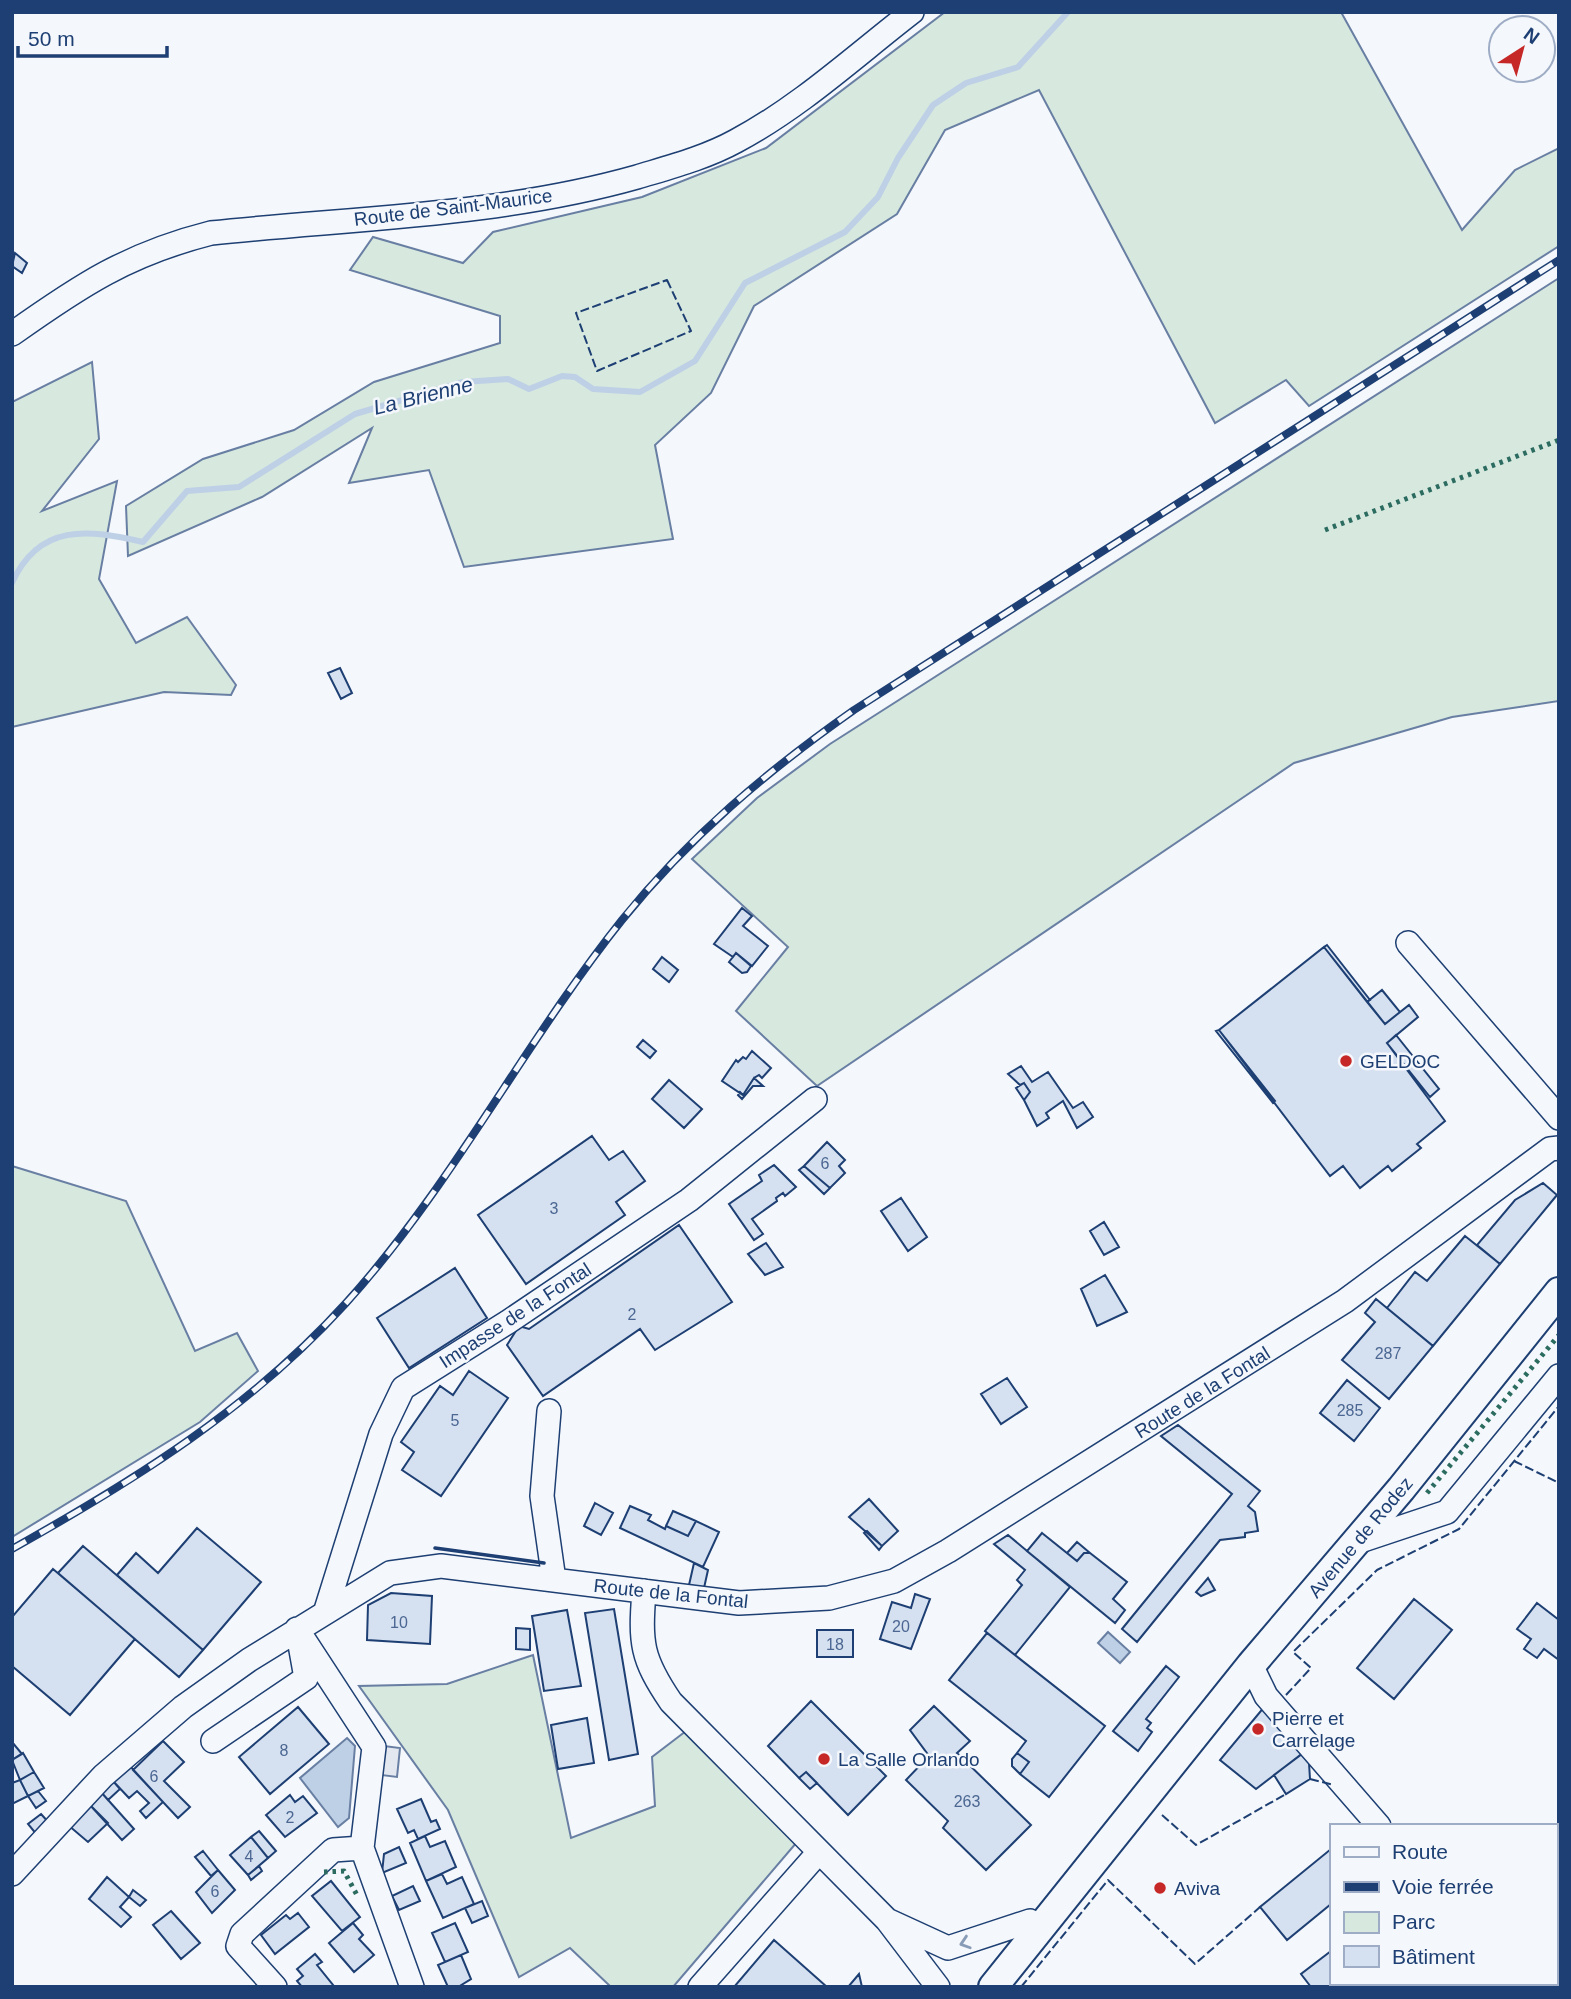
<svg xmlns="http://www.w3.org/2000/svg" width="1571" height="1999" font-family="Arial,sans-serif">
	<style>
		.green { fill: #d7e8df; stroke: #687fa3; stroke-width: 2 }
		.parking { fill: #e3e8f0; stroke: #687fa3; stroke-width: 2 }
		.water { fill: #bed0e5; stroke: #687fa3; stroke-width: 2 }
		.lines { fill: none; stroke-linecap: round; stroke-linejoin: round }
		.stream { stroke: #bed0e5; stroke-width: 6 }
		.building { fill: #d5e0f0; stroke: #1d3f73; stroke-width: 2 }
		.minor-casing { stroke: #1d3f73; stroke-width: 26 }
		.major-casing { stroke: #1d3f73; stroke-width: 32 }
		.minor { stroke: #f4f7fb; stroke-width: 23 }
		.major { stroke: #f4f7fb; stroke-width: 28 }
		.rail-casing { stroke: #1d3f73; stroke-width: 8 }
		.rail { stroke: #f4f7fb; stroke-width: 5; stroke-dasharray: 16; stroke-linecap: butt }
		.hedge { stroke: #2c6c60; stroke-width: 5; stroke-dasharray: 3.5 5; stroke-linecap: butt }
		.fence { stroke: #1d3f73; stroke-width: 2; stroke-dasharray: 9 3.5; stroke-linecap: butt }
		.wall { stroke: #1d3f73; stroke-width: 3.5 }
		.oneway { stroke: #889bb7 }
		.poi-dot { fill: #c62828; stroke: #f4f7fb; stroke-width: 2.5 }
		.labels { text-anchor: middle; stroke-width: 5; stroke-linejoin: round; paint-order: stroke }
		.number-label { font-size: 16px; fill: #4b6792 }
		.street-label { font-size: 19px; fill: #1d3f73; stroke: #f4f7fb }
		.poi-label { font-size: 19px; fill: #1d3f73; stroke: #f4f7fb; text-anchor: start }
		.water-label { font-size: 21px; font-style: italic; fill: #1d3f73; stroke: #f4f7fb }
	</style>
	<rect width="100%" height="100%" fill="#f4f7fb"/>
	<!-- green -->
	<path class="green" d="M945,12H1341L1462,230L1515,170L1559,148V246L1309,406L1286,380L1215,423L1039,90L945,130L897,214L754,306L711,393L655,445L673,539L464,567L429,470L349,483L372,428L262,497L128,556L126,506L203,459L294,430L374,382L500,343V316L350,270L373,237L463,263L493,232L642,197L766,148Z
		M1559,278V701L1452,717L1294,763L817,1086L736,1011L788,947L692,859L757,798L830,744Z
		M92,362L99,439L42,511L117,481L99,579L136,643L187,617L236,685L231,695L164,692L12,727V402Z
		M12,1166L126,1201L195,1351L237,1333L258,1371L200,1422L12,1537Z
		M533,1655L571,1838L655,1806L652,1757L686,1731L797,1842L673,1987H611L570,1948L519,1977L448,1810L359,1686L447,1684Z"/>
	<!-- parking -->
	<path class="parking" d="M384,1746L400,1748L397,1777L381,1775Z"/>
	<!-- water -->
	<path class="water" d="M1108,1632L1130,1652L1120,1663L1098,1643Z
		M347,1738L355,1746L349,1818L338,1827L300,1778Z"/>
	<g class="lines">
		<!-- stream -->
		<path class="stream" d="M12,583C39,523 88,529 143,542L187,491L239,487L355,414L463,382L508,379L529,389L562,376L575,377L593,389L640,392L695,361L745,283L845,232L878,197L898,158L933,105L966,83L1018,67L1068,12"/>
	</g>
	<!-- building -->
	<path class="building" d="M15,253L27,263L22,273L12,266Z
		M340,668L352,693L341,699L328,673Z
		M742,908L752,916L743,926L768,946L752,966L736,953L733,957L714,944Z
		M1327,945L1370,1000L1367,1002L1324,947Z
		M1324,947L1385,1024L1409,1005L1418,1017L1387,1043L1445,1121L1417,1144L1421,1148L1392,1171L1388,1166L1360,1188L1343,1166L1330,1176L1219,1030Z
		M736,953L751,966L747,972L742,973L729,962Z
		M662,957L678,970L669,982L653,969Z
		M1382,990L1400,1012L1385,1024L1367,1002Z
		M1219,1030L1275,1101L1273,1103L1216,1031Z
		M1396,1035L1439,1089L1430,1097L1387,1043Z
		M643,1040L656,1051L650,1058L637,1047Z
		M752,1051L771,1068L762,1078L759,1075L754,1078L743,1095L722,1081L736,1060L738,1062L743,1057L746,1059Z
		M1021,1066L1032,1082L1048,1072L1073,1108L1083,1102L1093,1117L1077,1128L1063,1101L1046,1113L1049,1118L1037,1126L1024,1100L1030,1092L1024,1083L1020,1085L1008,1074Z
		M754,1078L763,1086H753L742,1099L738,1095L740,1092L743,1095Z
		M669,1080L702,1109L684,1128L652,1099Z
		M1024,1083L1030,1092L1024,1100L1016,1088Z
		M592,1136L609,1160L623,1151L645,1181L616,1202L625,1215L526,1284L478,1215Z
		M827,1142L845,1160L839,1166L845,1173L830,1188L804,1166Z
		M774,1165L796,1187L785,1196L783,1193L776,1198L777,1201L752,1219L763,1234L754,1240L729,1204L762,1181L759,1175Z
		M804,1166L830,1188L824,1194L799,1170Z
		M1543,1183L1557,1195L1500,1264L1477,1245L1515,1200Z
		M901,1198L927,1237L908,1251L881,1211Z
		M1104,1222L1119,1247L1104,1255L1090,1231Z
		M679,1225L732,1302L655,1350L640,1329L543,1396L507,1345L519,1326L529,1329Z
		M1465,1236L1500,1264L1433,1346L1387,1308L1415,1272L1427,1281Z
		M766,1243L783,1267L765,1275L748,1254Z
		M455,1268L487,1318L409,1368L377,1318Z
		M1105,1275L1127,1312L1097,1326L1081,1289Z
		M1376,1299L1433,1346L1389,1399L1342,1360L1375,1322L1365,1313Z
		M469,1371L508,1398L441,1496L402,1470L414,1452L401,1442L440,1386L453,1395Z
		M1007,1378L1027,1407L1001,1424L981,1394Z
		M1347,1380L1380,1408L1354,1441L1320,1413Z
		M1178,1425L1260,1491L1248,1506L1255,1512L1258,1531L1245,1533V1537L1220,1540L1137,1642L1122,1629L1232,1494L1161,1436Z
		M869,1499L898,1531L882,1546L849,1517Z
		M595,1503L613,1513L601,1535L584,1526Z
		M630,1506L651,1515L648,1520L665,1529L666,1526L688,1536L696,1521L719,1532L703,1567L620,1528Z
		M673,1511L696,1521L688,1536L666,1526Z
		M197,1528L261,1582L203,1650L117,1575L136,1553L158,1573Z
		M867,1531L882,1546L879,1550L864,1533Z
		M1042,1533L1077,1561L1084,1553H1090L1127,1582L1113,1599L1125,1610L1115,1623L1027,1551Z
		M1008,1535L1070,1587L1015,1655L985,1631L1022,1585L1017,1580L1025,1570L994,1544Z
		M1077,1542L1090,1553H1084L1077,1561L1067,1553Z
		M83,1546L203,1650L179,1677L58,1573Z
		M694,1563L708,1570L704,1588L689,1585Z
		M53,1569L135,1639L70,1715L12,1666V1617Z
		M1208,1578L1215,1590L1201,1596L1196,1592Z
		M391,1593L432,1596L430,1644L367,1640L368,1605Z
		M915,1594L930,1599L911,1649L880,1639L892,1602L911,1608Z
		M1414,1599L1452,1630L1394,1699L1357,1668Z
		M1537,1603L1559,1620V1660L1544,1649L1537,1658L1524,1649L1531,1639L1517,1629Z
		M614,1609L638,1754L609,1760L585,1613Z
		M567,1610L581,1686L544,1691L532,1616Z
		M516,1628L530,1629V1650L516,1649Z
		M817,1630H853V1657H817Z
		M987,1633L1105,1726L1049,1797L1020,1774L1029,1762L1017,1753L1026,1741L949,1680Z
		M1166,1666L1179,1677L1146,1719L1151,1723L1147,1728L1152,1732L1138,1751L1113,1731Z
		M811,1701L886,1776L848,1815L806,1772L799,1778L768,1746Z
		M934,1706L970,1741L957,1753L1031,1825L986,1870L943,1828L948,1821L906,1780L929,1756L910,1730Z
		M1265,1706L1308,1749L1256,1789L1220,1760Z
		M298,1707L329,1744L270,1794L239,1757Z
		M587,1718L594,1763L558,1769L551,1725Z
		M163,1741L184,1762L164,1781L190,1807L178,1818L133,1770Z
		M12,1742L22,1754L12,1760Z
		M23,1753L34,1772L20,1780L12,1760Z
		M1017,1753L1029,1762L1020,1774L1012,1766V1759Z
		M1302,1754L1309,1763L1310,1779L1286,1794L1274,1775Z
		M129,1765L163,1802L146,1818L140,1811L149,1803L137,1791L129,1798L113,1781Z
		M34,1772L44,1788L28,1796L20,1780Z
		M806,1772L817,1783L810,1789L799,1778Z
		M20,1780L28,1796L12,1804V1783Z
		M113,1781L120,1789L108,1800L101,1792Z
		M38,1791L46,1801L36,1808L28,1796Z
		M101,1792L134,1829L122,1840L89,1804Z
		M290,1795L295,1802L303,1796L317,1813L285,1837L266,1815Z
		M421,1799L431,1822L436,1820L440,1829L418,1839L414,1830L408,1833L397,1809Z
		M89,1804L108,1823L88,1842L68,1825Z
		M41,1814L50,1824L37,1835L28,1824Z
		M259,1831L276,1851L268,1858L251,1837Z
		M425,1836L430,1847L445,1841L456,1867L426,1881L410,1843Z
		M251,1837L268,1858L248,1875L230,1855Z
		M399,1847L406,1863L382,1873L384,1854Z
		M1331,1849V1904L1287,1940L1260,1907Z
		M203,1851L218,1870L211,1876L195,1857Z
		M259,1866L262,1871L251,1880L248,1875Z
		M218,1870L235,1890L212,1913L196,1892Z
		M442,1874L447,1884L462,1877L474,1904L443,1918L426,1881Z
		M107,1877L129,1897L120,1907L131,1917L121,1927L89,1899Z
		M331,1881L360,1917L342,1931L312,1896Z
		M413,1886L420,1901L399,1910L392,1896Z
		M133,1890L146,1900L140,1906L129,1897Z
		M482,1901L488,1916L472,1923L465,1908Z
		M171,1911L200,1943L181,1959L153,1925Z
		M298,1913L309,1927L275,1954L261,1935L286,1915L290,1919Z
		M353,1923L363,1935L359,1939L374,1955L354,1972L329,1943Z
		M455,1923L468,1952L445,1962L432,1933Z
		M774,1940L827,1987H734Z
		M1331,1951V1983H1387L1390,1987H1311L1301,1974Z
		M315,1954L322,1962L317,1965L333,1985L331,1987H302L297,1981L303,1976L297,1969Z
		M461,1955L471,1979L458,1987H448L438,1965Z
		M859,1974L862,1987H848Z"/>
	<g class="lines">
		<!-- minor casing -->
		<g class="minor-casing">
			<path id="minor" d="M12,334C81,285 128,254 211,233C353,218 499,216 637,177C670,167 705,158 736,141C800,107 855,56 912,12
				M1408,943L1559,1118
				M549,1411L542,1496L554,1580
				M1357,1542L1447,1512L1559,1376
				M644,1591C640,1643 641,1658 671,1702L887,1920
				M326,1610L381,1434L403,1388L508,1322L689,1200L815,1099
				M297,1629L374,1747L362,1848L412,1987
				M1251,1665L1266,1696L1379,1826
				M213,1741L306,1678L299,1639
				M12,1874L103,1776L183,1707L249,1660L390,1573L441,1566L739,1603L829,1598L894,1581L948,1551L1345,1301L1550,1149L1559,1148
				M275,1987L238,1946L242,1934L333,1850L362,1848
				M700,1987L819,1852
				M938,1987L887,1920L948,1948L1030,1921"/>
		</g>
		<!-- major casing -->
		<g class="major-casing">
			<path id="major" d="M993,1987L1251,1665L1401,1489L1559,1292"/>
		</g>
		<!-- minor -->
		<use href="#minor" class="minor"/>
		<!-- major -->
		<use href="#major" class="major"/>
		<!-- rail casing -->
		<g class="rail-casing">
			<path id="rail" d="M12,1549C135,1480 251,1408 346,1303C452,1186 524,1043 622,920C689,837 767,771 854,710L1559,260"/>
		</g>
		<!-- rail -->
		<use href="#rail" class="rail"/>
		<!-- hedge -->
		<path class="hedge" d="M1325,530L1559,440
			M1427,1493L1559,1335
			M324,1872L344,1871L358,1897"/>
		<!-- fence -->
		<path class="fence" d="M667,280L691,331L597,371L576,313Z
			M1514,1461L1559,1483
			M1286,1695L1311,1668L1293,1652L1377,1570L1459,1529L1559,1406
			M1310,1779L1334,1785
			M1162,1815L1196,1845L1286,1794
			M1021,1987L1108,1880L1195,1964L1260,1907"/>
		<!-- wall -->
		<path class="wall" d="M435,1548L544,1563"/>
	</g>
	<!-- one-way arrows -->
	<defs><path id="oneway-chevron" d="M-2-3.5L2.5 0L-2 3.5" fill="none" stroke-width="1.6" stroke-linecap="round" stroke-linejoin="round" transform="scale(1.75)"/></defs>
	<use class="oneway" href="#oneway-chevron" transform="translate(965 1943) rotate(162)"/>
	<!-- markers -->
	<g class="poi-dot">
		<circle cx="1346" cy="1061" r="7"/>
		<circle cx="1258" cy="1729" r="7"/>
		<circle cx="824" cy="1759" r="7"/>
		<circle cx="1160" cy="1888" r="7"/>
	</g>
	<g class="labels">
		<!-- number labels -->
		<g class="number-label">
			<text x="825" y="1169">6</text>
			<text x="554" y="1214">3</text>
			<text x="632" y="1320">2</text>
			<text x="1388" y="1359">287</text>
			<text x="1350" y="1416">285</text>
			<text x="455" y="1426">5</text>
			<text x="399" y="1628">10</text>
			<text x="901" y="1632">20</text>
			<text x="835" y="1650">18</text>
			<text x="284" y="1756">8</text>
			<text x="154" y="1782">6</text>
			<text x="967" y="1807">263</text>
			<text x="290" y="1823">2</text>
			<text x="249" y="1862">4</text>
			<text x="215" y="1897">6</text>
		</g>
		<!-- street labels -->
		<g class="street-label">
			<text transform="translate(453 207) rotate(-7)" y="7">Route de Saint-Maurice</text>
			<text transform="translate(515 1315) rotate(-33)" y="7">Impasse de la Fontal</text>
			<text transform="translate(1202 1392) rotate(-32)" y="7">Route de la Fontal</text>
			<text transform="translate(1360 1537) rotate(-50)" y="7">Avenue de Rodez</text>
			<text transform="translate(671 1593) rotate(6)" y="7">Route de la Fontal</text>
		</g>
		<!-- poi labels -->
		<g class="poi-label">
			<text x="1360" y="1068">GELDOC</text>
			<text x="1272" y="1725">Pierre et<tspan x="1272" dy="22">Carrelage</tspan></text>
			<text x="838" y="1766">La Salle Orlando</text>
			<text x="1174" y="1895">Aviva</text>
		</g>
		<!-- water labels -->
		<g class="water-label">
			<text transform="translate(423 396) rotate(-14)" y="7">La Brienne</text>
		</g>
	</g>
	<!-- border -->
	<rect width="1571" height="1999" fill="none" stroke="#1d3f73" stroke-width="28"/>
	<!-- legend -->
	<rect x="1330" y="1824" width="228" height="161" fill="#f4f7fb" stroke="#9eadc5" stroke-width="2"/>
	<rect x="1344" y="1847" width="35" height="10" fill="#f4f7fb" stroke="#9eadc5" stroke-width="2"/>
	<text x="1392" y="1859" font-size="21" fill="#1d3f73">Route</text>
	<rect x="1344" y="1882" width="35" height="10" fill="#1d3f73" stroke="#9eadc5" stroke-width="2"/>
	<text x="1392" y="1894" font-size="21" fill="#1d3f73">Voie ferrée</text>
	<rect x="1344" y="1912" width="35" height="21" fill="#d7e8df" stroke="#9eadc5" stroke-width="2"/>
	<text x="1392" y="1929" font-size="21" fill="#1d3f73">Parc</text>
	<rect x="1344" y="1946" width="35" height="21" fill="#d5e0f0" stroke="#9eadc5" stroke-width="2"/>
	<text x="1392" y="1964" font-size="21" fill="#1d3f73">Bâtiment</text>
	<!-- north arrow -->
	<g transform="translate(1522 49) rotate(36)"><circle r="33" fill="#f4f7fb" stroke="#9eadc5" stroke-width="2"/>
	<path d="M0-5L12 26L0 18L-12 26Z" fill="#c62828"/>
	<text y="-10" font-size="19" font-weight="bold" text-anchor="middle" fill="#1d3f73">N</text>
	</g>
	<!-- scale -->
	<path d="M18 46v10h149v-10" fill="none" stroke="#1d3f73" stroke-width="3.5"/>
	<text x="28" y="46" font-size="21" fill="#1d3f73" stroke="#f4f7fb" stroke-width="5" paint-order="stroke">50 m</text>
</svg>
